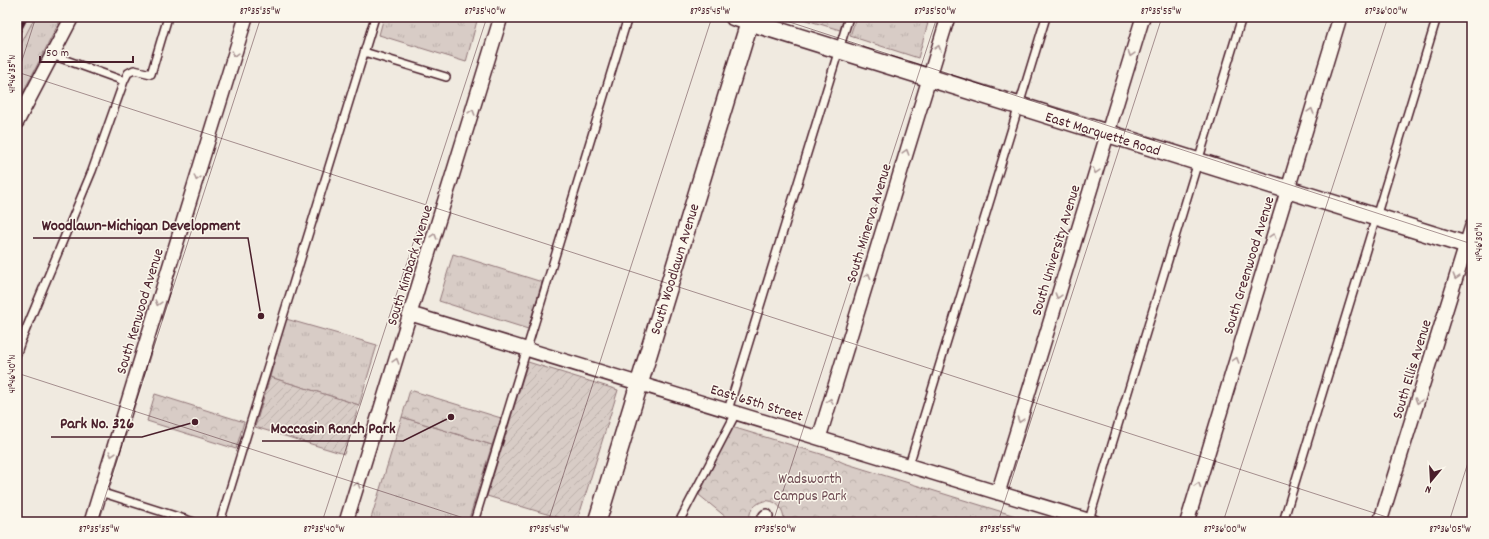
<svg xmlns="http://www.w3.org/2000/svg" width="1489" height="539" font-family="Dekko,sans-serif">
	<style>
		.built { fill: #e4dbd2 }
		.grass { fill: url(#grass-tufts); stroke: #917678 }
		.park { fill: url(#park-crowns); stroke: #917678 }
		.garden { fill: url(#garden-furrows); stroke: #917678 }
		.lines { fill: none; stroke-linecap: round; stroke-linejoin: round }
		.service-casing { stroke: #4a1f2b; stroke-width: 10 }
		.minor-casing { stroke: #4a1f2b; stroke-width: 16 }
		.tertiary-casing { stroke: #4a1f2b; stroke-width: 20 }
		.service { stroke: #fbf7ec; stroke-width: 7 }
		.minor { stroke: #fbf7ec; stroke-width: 13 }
		.tertiary { stroke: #fbf7ec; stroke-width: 17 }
		.rail-casing { stroke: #4a1f2b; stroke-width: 4.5 }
		.rail { stroke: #fbf7ec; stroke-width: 3; stroke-dasharray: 9; stroke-linecap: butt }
		.oneway { stroke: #ab9695 }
		.ticks { fill: none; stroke: #4a1f2b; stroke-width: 1; stroke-opacity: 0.45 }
		.labels { text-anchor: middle; stroke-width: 3; stroke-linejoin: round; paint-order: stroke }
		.street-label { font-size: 15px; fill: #4a1f2b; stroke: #fbf7ec }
		.park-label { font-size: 15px; fill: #6e4a52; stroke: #fbf7ec }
		.leader { fill: none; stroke: #4a1f2b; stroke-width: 1.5 }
		.callout-dot { fill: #4a1f2b; stroke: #fbf7ec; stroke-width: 1.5 }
		.callout-label { font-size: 16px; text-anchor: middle; font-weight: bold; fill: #4a1f2b; stroke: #fbf7ec; stroke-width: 3; stroke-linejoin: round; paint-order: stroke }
		.neatline { fill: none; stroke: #4a1f2b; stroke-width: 1.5 }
		.ticks-label { font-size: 10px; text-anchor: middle; fill: #4a1f2b }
	</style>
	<defs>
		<pattern id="grass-tufts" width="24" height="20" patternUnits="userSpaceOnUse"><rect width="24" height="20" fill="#d8ccc6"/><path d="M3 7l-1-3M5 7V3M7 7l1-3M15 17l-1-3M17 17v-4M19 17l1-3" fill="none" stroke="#bbafaa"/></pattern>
		<pattern id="park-crowns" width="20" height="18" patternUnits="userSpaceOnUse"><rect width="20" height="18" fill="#d8ccc6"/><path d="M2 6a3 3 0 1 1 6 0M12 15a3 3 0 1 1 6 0" fill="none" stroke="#bbafaa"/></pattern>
		<pattern id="garden-furrows" width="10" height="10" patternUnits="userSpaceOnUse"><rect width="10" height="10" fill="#d8ccc6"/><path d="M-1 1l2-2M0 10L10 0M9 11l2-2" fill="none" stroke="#bbafaa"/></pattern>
	</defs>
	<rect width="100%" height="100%" fill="#f0eae0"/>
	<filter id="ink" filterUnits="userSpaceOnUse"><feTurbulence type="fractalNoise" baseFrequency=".025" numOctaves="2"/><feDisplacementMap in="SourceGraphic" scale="8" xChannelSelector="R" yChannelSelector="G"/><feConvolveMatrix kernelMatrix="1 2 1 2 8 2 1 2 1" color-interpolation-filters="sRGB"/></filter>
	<g filter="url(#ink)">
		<!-- built -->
		<path class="built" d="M17,17H48L17,77Z"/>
		<!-- grass -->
		<path class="grass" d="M35,17H62L17,104V52Z
			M384,17H478L466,62L379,35Z
			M856,17H908L928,23L918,58L850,36Z
			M453,254L542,282L528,329L439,301Z
			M286,319L377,345L359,405L270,377Z
			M402,417L492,445L468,522H370Z"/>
		<!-- park -->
		<path class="park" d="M796,17H844L840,30Z
			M410,390L501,418L492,445L402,417Z
			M155,394L244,422L236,449L147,421Z
			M732,427L831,457L844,463L1035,522H784C785,503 766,493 753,508C749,512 750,517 749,522H732L699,495Z"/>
		<!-- garden -->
		<path class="garden" d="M528,362L618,390L577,522H573L487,496Z
			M270,377L359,405L344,454L255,427Z"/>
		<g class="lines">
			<!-- service casing -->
			<g class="service-casing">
				<path id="service" d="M364,52L446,77
					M52,55L124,81
					M17,353L21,341L92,171L124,81L128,73L134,70L151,74L168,17
					M728,410L849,17
					M909,465L1046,17
					M100,492L194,522
					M1089,520L1242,17
					M220,522L375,17
					M474,522L628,17
					M679,522L736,413
					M1283,522L1437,17"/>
			</g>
			<!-- minor casing -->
			<g class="minor-casing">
				<path id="minor" d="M17,122L72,17
					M411,314L1094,522
					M819,438L948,17
					M998,493L1143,17
					M91,522L246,17
					M346,522L501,17
					M762,522L766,516
					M1187,522L1340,17
					M1380,522L1472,226"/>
			</g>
			<!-- tertiary casing -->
			<g class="tertiary-casing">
				<path id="tertiary" d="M734,17L1472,247
					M597,522L751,17"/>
			</g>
			<!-- service -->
			<use href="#service" class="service"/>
			<!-- minor -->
			<use href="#minor" class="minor"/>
			<!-- tertiary -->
			<use href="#tertiary" class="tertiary"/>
			<!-- rail casing -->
			<g class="rail-casing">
				<path id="rail" d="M17,35L26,17"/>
			</g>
			<!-- rail -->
			<use href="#rail" class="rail"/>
		</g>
		<!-- one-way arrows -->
		<defs><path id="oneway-chevron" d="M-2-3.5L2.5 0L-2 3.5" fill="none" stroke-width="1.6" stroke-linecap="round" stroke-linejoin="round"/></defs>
		<g class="oneway">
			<use href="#oneway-chevron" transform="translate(938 48) rotate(-73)"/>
			<use href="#oneway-chevron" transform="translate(235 54) rotate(107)"/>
			<use href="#oneway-chevron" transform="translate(1131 54) rotate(107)"/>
			<use href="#oneway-chevron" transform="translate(1311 111) rotate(-73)"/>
			<use href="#oneway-chevron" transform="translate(472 112) rotate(-73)"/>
			<use href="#oneway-chevron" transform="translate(906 152) rotate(-73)"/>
			<use href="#oneway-chevron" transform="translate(1096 171) rotate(107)"/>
			<use href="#oneway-chevron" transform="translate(197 178) rotate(107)"/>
			<use href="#oneway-chevron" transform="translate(434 236) rotate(-73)"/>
			<use href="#oneway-chevron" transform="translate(1273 236) rotate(-73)"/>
			<use href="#oneway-chevron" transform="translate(868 276) rotate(-73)"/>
			<use href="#oneway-chevron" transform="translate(1456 277) rotate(107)"/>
			<use href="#oneway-chevron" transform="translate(1058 296) rotate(107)"/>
			<use href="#oneway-chevron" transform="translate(158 303) rotate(107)"/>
			<use href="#oneway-chevron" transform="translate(1236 360) rotate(-73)"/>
			<use href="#oneway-chevron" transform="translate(396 361) rotate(-73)"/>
			<use href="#oneway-chevron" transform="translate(830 401) rotate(-73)"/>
			<use href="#oneway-chevron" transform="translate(1418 401) rotate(107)"/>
			<use href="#oneway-chevron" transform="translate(1020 420) rotate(107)"/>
			<use href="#oneway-chevron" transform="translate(112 454) rotate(107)"/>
			<use href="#oneway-chevron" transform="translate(357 485) rotate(-73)"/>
			<use href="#oneway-chevron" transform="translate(1198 485) rotate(-73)"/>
		</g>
	</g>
	<!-- ticks -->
	<path class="ticks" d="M774,17L1472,244M17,72L1402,522M17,76L36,17M17,373L476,522M97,522L261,17M322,522L487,17M548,522L712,17M773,522L937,17M998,522L1162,17M1223,522L1388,17M1449,522L1472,450"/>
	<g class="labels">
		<!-- street labels -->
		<g class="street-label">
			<text transform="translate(1103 133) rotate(17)" y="5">East Marquette Road</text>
			<text transform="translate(868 223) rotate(-73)" y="5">South Minerva Avenue</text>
			<text transform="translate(1055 250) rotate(-73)" y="5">South University Avenue</text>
			<text transform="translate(409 265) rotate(-73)" y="5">South Kimbark Avenue</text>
			<text transform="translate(1248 265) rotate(-73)" y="5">South Greenwood Avenue</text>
			<text transform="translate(674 269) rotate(-73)" y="5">South Woodlawn Avenue</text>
			<text transform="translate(139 311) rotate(-73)" y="5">South Kenwood Avenue</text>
			<text transform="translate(1411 369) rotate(-73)" y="5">South Ellis Avenue</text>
			<text transform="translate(757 402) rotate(17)" y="5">East 65th Street</text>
		</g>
		<!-- park labels -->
		<g class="park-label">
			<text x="810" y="483">Wadsworth<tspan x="810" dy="17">Campus Park</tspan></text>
		</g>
	</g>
	<!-- callouts -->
	<path class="leader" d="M261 316L248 238H33M195 422L142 437H51M451 417L403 441H262"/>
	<g class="callout-dot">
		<circle cx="261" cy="316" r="4"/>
		<circle cx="195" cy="422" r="4"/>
		<circle cx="451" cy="417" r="4"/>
	</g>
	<g class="callout-label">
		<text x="141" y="230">Woodlawn-Michigan Development</text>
		<text x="97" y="428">Park No. 326</text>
		<text x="333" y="433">Moccasin Ranch Park</text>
	</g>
	<!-- margin -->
	<rect width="1489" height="539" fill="none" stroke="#fbf7ec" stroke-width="44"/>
	<!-- north arrow -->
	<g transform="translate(1431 481) rotate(198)" stroke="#fbf7ec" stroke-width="3" paint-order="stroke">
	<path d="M0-3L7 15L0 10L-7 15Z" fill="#4a1f2b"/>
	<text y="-6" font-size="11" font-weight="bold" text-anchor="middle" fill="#4a1f2b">N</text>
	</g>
	<!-- scale -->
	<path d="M40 56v6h93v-6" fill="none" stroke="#4a1f2b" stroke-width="2"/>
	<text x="46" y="56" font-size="12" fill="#4a1f2b" stroke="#fbf7ec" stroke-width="3" paint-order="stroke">50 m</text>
	<rect x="22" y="22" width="1445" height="495" class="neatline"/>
	<g class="ticks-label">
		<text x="260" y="14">87°35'35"W</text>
		<text x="485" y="14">87°35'40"W</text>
		<text x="710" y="14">87°35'45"W</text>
		<text x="935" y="14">87°35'50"W</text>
		<text x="1161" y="14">87°35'55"W</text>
		<text x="1386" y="14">87°36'00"W</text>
		<text transform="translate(11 74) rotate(-90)" y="4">41°46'35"N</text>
		<text transform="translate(1478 242) rotate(-90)" y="4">41°46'30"N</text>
		<text transform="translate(11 374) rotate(-90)" y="4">41°46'40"N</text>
		<text x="99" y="532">87°35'35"W</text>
		<text x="324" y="532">87°35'40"W</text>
		<text x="549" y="532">87°35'45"W</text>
		<text x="775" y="532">87°35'50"W</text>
		<text x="1000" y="532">87°35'55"W</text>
		<text x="1225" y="532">87°36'00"W</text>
		<text x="1450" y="532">87°36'05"W</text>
	</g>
</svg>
